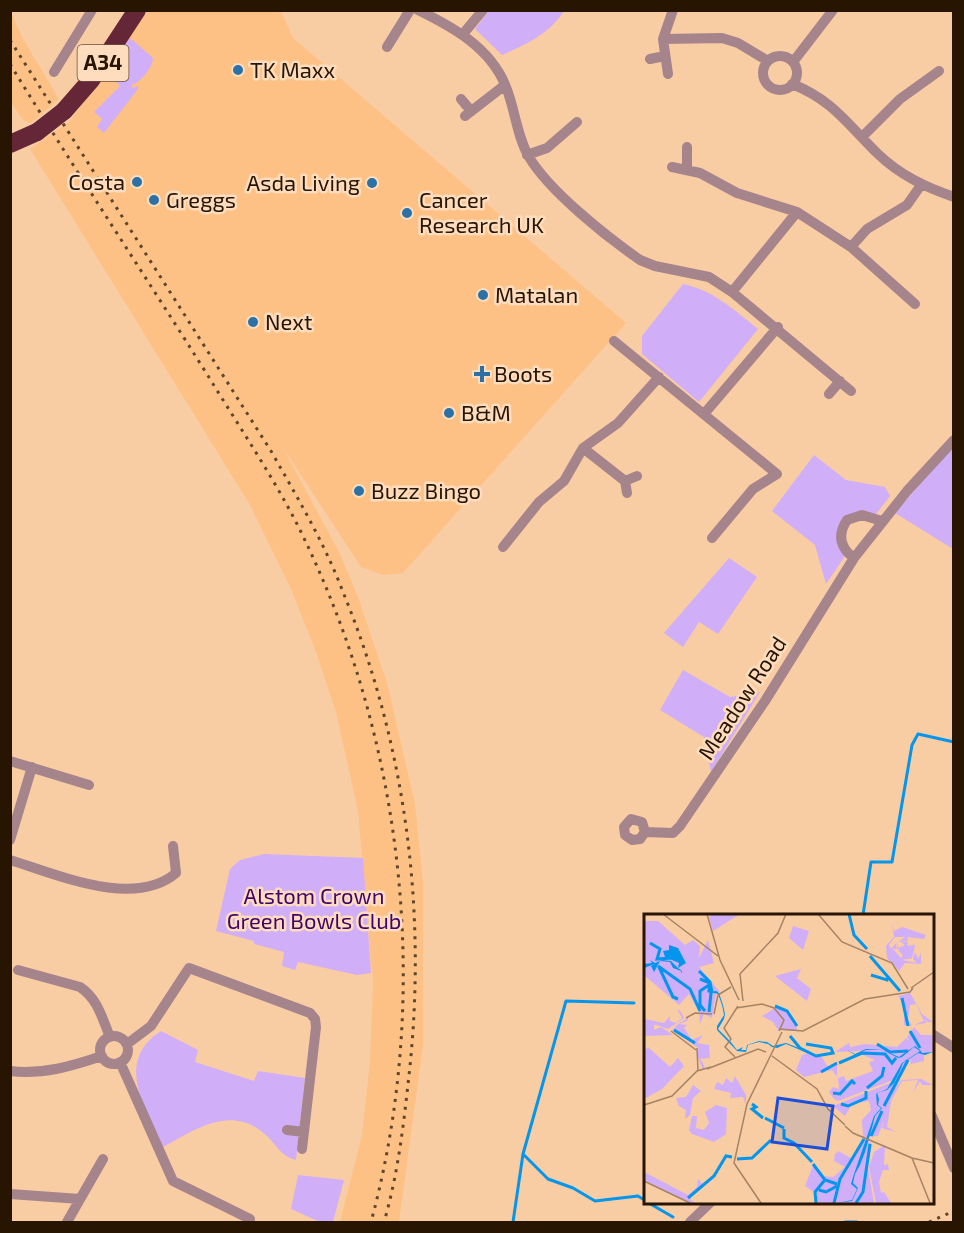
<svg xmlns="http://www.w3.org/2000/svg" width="964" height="1233" font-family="'Exo 2',sans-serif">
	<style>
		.built { fill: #fdc186 }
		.green { fill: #d0aef8 }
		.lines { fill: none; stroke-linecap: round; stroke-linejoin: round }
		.stream { stroke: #0496ec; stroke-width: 3 }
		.street { stroke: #a5848b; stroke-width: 10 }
		.highway { stroke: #652638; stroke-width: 18 }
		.rail { stroke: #5e452c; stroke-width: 3; stroke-dasharray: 3 6; stroke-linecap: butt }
		.highway-bridge { stroke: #652638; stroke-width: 18 }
		.poi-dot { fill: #2c71a6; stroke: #feddbe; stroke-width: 2 }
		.labels { text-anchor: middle; stroke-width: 5; stroke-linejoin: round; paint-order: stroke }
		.shield { fill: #feddbe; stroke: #68503a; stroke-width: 1.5 }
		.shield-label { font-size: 21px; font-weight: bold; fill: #271401 }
		.poi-label { font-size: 22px; fill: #271401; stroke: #feddbe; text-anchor: start }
		.street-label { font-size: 22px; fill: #271401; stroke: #feddbe }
		.park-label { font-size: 22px; fill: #42026b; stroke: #feddbe }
		.inset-river { fill: none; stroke: #0496ec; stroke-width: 3 }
		.inset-road { fill: none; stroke: #a58363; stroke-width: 1.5 }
		.view { fill: #1d4ed8; fill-opacity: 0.15; stroke: #1d4ed8; stroke-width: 3 }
		.inset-edge { fill: none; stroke: #271401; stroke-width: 3 }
	</style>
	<rect width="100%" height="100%" fill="#f9cda4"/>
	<!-- built -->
	<path class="built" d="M147,11H281L293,38L626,323L403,573L383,575L361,567L282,446L340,554L358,597L387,683L415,804L423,882V1045L399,1222H340L362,1135L370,1061L373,983L358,811L336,712L316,652L291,589L250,505L30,149L70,121Z
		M11,12L23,39L59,99L31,123L24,121L11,103Z"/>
	<!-- green -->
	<path class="green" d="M489,11H564C549,34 527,44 502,55L475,29Z
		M130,38L153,58C153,67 141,82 132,85V88L138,86V89L104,133L97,127L102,119L94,112L120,86L106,71Z
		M683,284C713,290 734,310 758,329L699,402L642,354V336Z
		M953,446V549L895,513Z
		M814,455L846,480L885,487L890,496L876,514L844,519L845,556L826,584L815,545L772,511Z
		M729,558L757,577L718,634L699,622L683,647L664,633Z
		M683,670L730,697L760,692L711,772L704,737L660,710Z
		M264,854L363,858L371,973L357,975L298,962L295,970L282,966L284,952L254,944V941L216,931L230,869L240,860Z
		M161,1031L198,1050L195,1062L254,1081L258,1071L305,1078L296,1160C282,1157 278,1147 268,1137C233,1103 198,1128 163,1147C145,1109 114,1061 161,1031Z
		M298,1175L344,1180L333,1222H320L291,1209Z"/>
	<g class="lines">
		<!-- stream -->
		<path class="stream" d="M863,915L871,862H892L912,745L918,734L954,742
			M645,1004H646
			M524,1155L548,1179L573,1188L595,1201L638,1196L646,1201
			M647,1202L673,1217
			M513,1222L523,1154L566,1001L634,1003
			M845,1222H857"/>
		<!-- street -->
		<path class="street" d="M418,10C453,27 491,48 506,87C515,109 517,137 529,157C549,191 607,237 640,260L655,266L709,277L732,292L851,391
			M463,34L483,10
			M663,39L722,38L738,43L768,61
			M387,47L410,10
			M763 73a17 17 0 1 1 34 0a17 17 0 1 1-34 0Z
			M650,59L665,56
			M793,62L833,10
			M54,72L92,10
			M668,74L663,39L673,10
			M792,84C833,100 848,125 878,154C900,175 925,187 954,197
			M461,99L471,111
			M465,116L505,85
			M863,136L900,99L939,71
			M527,155L547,148L577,122
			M672,167L700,173L737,193L797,212L851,247L915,304
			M687,168V147
			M851,247L867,229L907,205L921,185
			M732,292L797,212
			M614,341L777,474L753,489L712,538
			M829,394L840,381
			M704,414L778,327
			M583,448L625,481L627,493
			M625,481L637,476
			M503,547L539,502L564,481L583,448L618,423L659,377
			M854,558C840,548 837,535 847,520L862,515L882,521
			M10,761L89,785
			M645,832L642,822L631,819L624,827L625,835L632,840L640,839L645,832L673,833L680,826L765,701L854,558L907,491L954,440
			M10,840L32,767
			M10,860C56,874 134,909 176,873L173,846
			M18,970L80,987C98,999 102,1018 110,1037
			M932,1034L954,1048
			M100 1050a14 14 0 1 1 28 0a14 14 0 1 1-28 0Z
			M127,1044L151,1026L189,968L310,1013L315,1019L316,1027L302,1149
			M120,1062L173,1181L250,1219
			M10,1071C43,1075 72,1066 102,1056
			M932,1116L954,1168
			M287,1130L304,1132
			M10,1194L80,1199
			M67,1222L103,1159
			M690,1222L711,1202"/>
		<!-- highway -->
		<path class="highway" d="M64,111L91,80L137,10
			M10,144L37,132"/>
		<!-- rail -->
		<path class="rail" d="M10,40L271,451C297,497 324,542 343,592C407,748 428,917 408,1084C403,1130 397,1178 384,1222
			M10,64C75,170 144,274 210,379C240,428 272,475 298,526C404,738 433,993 371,1222
			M929,1222L954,1211"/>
		<!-- highway-bridge -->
		<path class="highway-bridge" d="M37,132L64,111"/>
	</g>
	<!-- markers -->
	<g class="poi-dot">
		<circle cx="238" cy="70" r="6"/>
		<circle cx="137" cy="182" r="6"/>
		<circle cx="372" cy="183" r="6"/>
		<circle cx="154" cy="200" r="6"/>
		<circle cx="407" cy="213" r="6"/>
		<circle cx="483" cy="295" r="6"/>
		<circle cx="253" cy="322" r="6"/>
		<path d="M479 365h6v6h6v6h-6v6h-6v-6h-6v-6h6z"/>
		<circle cx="449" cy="413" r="6"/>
		<circle cx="359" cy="491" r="6"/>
	</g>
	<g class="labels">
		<!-- shield labels -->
		<rect class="shield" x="77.5" y="45" width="51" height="36" rx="4.5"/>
		<g class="shield-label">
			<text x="103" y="70">A34</text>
		</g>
		<!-- poi labels -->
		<g class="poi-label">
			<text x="250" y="78">TK Maxx</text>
			<text x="125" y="190" text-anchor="end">Costa</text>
			<text x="360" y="191" text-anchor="end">Asda Living</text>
			<text x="166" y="208">Greggs</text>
			<text x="419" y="208">Cancer<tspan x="419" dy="25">Research UK</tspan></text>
			<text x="495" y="303">Matalan</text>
			<text x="265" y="330">Next</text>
			<text x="494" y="382">Boots</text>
			<text x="461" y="421">B&amp;M</text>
			<text x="371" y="499">Buzz Bingo</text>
		</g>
		<!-- street labels -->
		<g class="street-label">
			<text transform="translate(742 698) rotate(-57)" y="8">Meadow Road</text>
		</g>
		<!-- park labels -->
		<g class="park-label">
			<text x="314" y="904">Alstom Crown<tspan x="314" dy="25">Green Bowls Club</tspan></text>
		</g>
	</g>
	<!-- overview -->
	<g transform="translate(644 914)">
		<rect width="290" height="290" fill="#f9cda4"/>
		<path d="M70,0H96L69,17L65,3ZM0,7H14L41,31L49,26L56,32L55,44L64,26L70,49L55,53L76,78H68L72,80L68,104L60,100L56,110L55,98L45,80L35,91L0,61ZM248,8L250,17L258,13L282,21L280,25L263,23L264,27L254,28L261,23H251L245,31L247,35L253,28L252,32L253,35H249L257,44L259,42L253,34V31L254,30V34L261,31L257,28H264L263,32L270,31L269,28L271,32L268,44L258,46L272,49L269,44L271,38L274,45L277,39V50L261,49L255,57L243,44L242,32L250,23ZM149,12L165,17L159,36L145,24ZM157,55L153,64L167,75L163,87L131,62ZM266,79L278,100L289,108H283L281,104L282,109L270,111L280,107L272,90L266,91L264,105L268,112L260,111V92L254,82ZM133,93L147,102L154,117L134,116L129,108L118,102ZM33,95L37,98L40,104L24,115L13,111H2H10V116L17,113L29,121L0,122V105L20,109L26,102V107L32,109L38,104ZM45,103L43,107L35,110L43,111L40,114L48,126L59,121L53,129L65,131L66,144L55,145L58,147L61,154L59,156L54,144V134L28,116L34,110ZM270,113L277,121H289V138L280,140V147L267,150L266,145L257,163L194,187L190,185L185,178L189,173L195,175L194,164L200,162L202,167L229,157L225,148L231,146L216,140L219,137L191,138L205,129L206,133L221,130L253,133L262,124L265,127L263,123ZM4,133L26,153L34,144L40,152L18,175L0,185V137ZM164,139L178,143L183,152L193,149V163L188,156L160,163L152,156L158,141ZM91,162L102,181V191L99,183L86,184L87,179L70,175L73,168L79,171L82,164L88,169ZM256,165L234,222L219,223L218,206L227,196L225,187L208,190L201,202L189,192ZM277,165L289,171H278L276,167L269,179L274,166L258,167L247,187L243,213L252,218L238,214L245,189L257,166ZM49,171L57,177L49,184L46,201L41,205L42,196L35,192L32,184L42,183ZM72,191L83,194L82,220L70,228L48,220L45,216L48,202H53L52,214L60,216L65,209L61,198ZM220,224L228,230L224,254L230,289H172L170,278L161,272L170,249L179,262L189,263L201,253L190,247L191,240L194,237L209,245ZM241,231L240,251L244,250L245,256H239L235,268L237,279L240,278L247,289H232L225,253L230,238ZM0,258L44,281L53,273L54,265L59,270L46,285L51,289H47L0,266Z" fill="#d0aef8"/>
		<path d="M25,31L34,34L42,49L34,54L38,57L37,60V57L29,54L26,48L16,47L10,58L7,52L11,50L0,54V50L8,49L6,46L11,49L18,46L27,47L34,54L35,49L21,43L19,37L25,36ZM66,78L72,77L75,79L79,91L81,100L80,105L74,115L86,127L93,136L99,133L97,136H102L103,131L115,127L123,128L129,132L142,129L163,137L173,143L203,136L211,140L222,135L239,136L255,143L271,132L276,136L278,139L289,138L281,141L274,139L259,149L256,157L250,169L243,176L233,179L235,185L234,191L238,194L231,202L228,214L221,238L216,251L211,260L209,269L214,274L210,283L208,287L193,289L208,286L213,275L207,270L210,260L230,202L237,194L233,191L232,180L243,175L258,149L276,137L270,133L258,143L254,144L239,136H222L211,141L203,136L173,143L142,130L133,134L128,133L124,130L115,128L104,131L102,138L93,137L73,116V112L80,101L78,91L74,80Z" fill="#0496ec"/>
		<path class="inset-river" d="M205,0L210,21L223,35M6,29L16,35L13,45L28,44M226,42L256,77M14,52L46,75L56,97M15,53L29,83L34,85M55,57L66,68L68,78M227,61L243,66L244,63M56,65L66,69L65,77L69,78M258,84L264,112M131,92L143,97L153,112M61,97L56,91V77L65,71M65,98L67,79M30,116L51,129M266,117L276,134M146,122L156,134L172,142L189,139L187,134L162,130M233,130L246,138L264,137M195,149L218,139L241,140L248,149L252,144M177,158L193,149M223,174L238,162L240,153M189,179L196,180L208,167L211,170M108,190L112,193L108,195L119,204M197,190L204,192L222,184V177M240,192L264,146M121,204L140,214M140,215V224L150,229L168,248M227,222L238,197M93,245L108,244L127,226M169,250L181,266L193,270M175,276L182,278L193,272M44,284L70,262L82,242L88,243M172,289L171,278L180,267M190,289L196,265L220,225M212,289L219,278L226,230"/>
		<path class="inset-road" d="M19,0L74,42M63,0L76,46L95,86M174,0L198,28L248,49L264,75M267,74L290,58M99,87L96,60L134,19L142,0M92,94L118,90L130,94L140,106L135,117M70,100L74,81L87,73M42,104L51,99L68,100M135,115L159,117L221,85L266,78L269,74M27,117L52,136M53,134L54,157M128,142L173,175L184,195L201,211M91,143L81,133L87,125L80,114L94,92M63,155L114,135L122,138M0,191L28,182L53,157L67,153M201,212L209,219L268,244M268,244L286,289M268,244L290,249M0,267L46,289M117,289L90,249L103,190L138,118"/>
		<path class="view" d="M134,184L189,192L183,235L128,228Z"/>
		<rect width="290" height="290" class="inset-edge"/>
	</g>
	<!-- border -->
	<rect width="964" height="1233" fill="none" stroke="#271401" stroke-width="24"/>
</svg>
